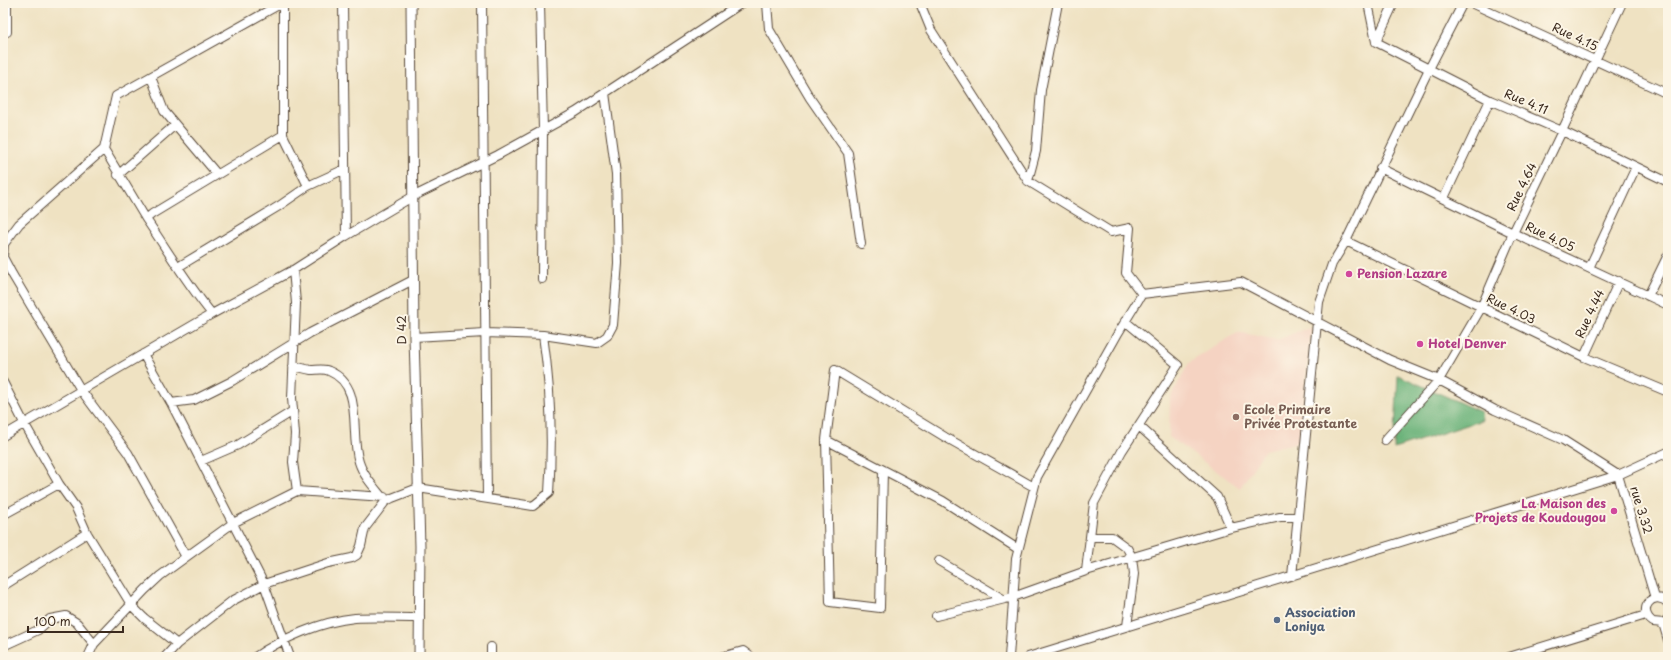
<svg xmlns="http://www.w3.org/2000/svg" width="1671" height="660" font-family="'Playpen Sans',sans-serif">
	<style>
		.built { fill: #f5d3c2 }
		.forest { fill: #6bb279; stroke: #536e4c }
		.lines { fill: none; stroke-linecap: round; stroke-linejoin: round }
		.minor-casing { stroke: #564637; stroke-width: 10 }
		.tertiary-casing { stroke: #564637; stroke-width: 11 }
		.minor { stroke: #fff; stroke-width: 8 }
		.tertiary { stroke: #fff; stroke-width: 9 }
		.hotel-dot { fill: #d1479c; stroke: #fcf5e5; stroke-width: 1.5 }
		.education-dot { fill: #8d6e63; stroke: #fcf5e5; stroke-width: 1.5 }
		.service-dot { fill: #5c6f8a; stroke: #fcf5e5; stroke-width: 1.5 }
		.labels { text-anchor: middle; stroke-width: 4; stroke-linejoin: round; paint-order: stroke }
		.street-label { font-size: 12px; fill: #3b2a1e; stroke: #fcf5e5 }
		.hotel-label { font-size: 12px; font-weight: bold; fill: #b23c85; stroke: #fcf5e5; text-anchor: start }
		.education-label { font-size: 12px; font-weight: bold; fill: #785e54; stroke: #fcf5e5; text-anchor: start }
		.service-label { font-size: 12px; font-weight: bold; fill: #4e5e75; stroke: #fcf5e5; text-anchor: start }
	</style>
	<rect width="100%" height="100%" fill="#fcf5e5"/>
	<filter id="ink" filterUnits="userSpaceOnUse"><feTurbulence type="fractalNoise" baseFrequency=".025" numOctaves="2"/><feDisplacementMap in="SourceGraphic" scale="8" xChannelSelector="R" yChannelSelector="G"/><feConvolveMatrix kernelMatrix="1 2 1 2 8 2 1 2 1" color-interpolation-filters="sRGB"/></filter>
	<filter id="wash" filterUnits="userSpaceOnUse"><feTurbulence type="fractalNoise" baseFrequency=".012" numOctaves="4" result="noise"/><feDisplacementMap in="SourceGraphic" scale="16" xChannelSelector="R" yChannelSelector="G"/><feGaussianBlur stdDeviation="0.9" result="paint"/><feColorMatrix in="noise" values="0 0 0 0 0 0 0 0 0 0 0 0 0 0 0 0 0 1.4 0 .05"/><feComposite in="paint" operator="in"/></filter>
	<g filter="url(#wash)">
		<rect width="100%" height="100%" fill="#efe2c2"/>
		<!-- built -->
		<path class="built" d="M1312,326L1299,442L1265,450L1240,488L1169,437L1170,398L1189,363L1238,332L1277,340Z"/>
		<!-- forest -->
		<path class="forest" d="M1398,375L1481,412L1482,420L1394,449Z"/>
	</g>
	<g filter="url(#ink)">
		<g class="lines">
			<!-- minor casing -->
			<g class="minor-casing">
				<path id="minor" d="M343,3L346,236
					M482,3L487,498
					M540,3L543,130L542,279
					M767,3L769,29L810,98L848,153L861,244
					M920,3L931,30L1028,181L1111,232L1130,228L1126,273L1142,294
					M1368,3L1376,42
					M1471,3L1668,94
					M3,32H7V3
					M1376,42L1490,100L1562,131L1668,182
					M1376,42L1394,3
					M151,77L164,111L217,174
					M104,149L146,219
					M1380,168L1513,233L1668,305
					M118,175L175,125
					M1028,181L1036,151L1041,90L1058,3
					M308,186L345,169
					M1444,198L1490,100
					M1346,241L1584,357L1668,392
					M178,267L279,206L308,186L283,135V3
					M1589,268L1636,167
					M1648,296L1668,255
					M212,314C187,284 168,251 146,219L152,214L283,135
					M414,337L485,333L543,335L597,343L607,336L613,325L618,263L616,174L605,93
					M143,354L171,403L264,584L290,657
					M1584,357L1619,281
					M293,366C299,367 305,369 311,370C317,370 324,368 329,371C365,386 349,432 359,462C363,475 373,486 382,497
					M3,382L24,423L59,484L76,508L87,533L132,606L144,618L177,644
					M171,403L194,400L232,381L310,333L413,280
					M1139,426L1217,497L1231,528
					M3,436L212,314L293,270L346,236L412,197L498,155L576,112L742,3
					M826,440L943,501L1018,549
					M1385,440L1439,380L1481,308L1513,233L1562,131L1622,3
					M201,461L238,445L293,411
					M883,470L880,608L830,602L826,440L835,370L945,437L1034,487
					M1618,475L1655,598
					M297,491L384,497
					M3,515L59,484
					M1090,537H1112L1127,548L1132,557L1134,574L1127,626
					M186,557L128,453L81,390L12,274L3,257L4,244L19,224L104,149L116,96L282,3
					M939,561L1003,599
					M1086,571L1094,503L1122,451L1178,365L1125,321
					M1292,576L1319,302L1332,264L1346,241L1429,69L1463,3
					M3,586L87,533
					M1668,603C1653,589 1636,610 1653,622L1663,623L1668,619
					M936,616L1013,597L1086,571L1231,528L1280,517H1298
					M1663,623L1668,640
					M3,646L38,630L50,619L66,616L77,623L94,644
					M88,657L94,644L145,590L160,576L186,557L233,523L297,491L293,462L295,434L292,398L296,303L293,270
					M165,657L177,644L232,601L264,584L328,563L352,558L357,555L361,546L365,528L385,502L392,498L418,488L533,506L549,493C553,437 551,390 543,335
					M255,657C281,639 322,621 355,618C376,617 398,618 420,618
					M491,657V647
					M721,657L743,651L751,657
					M1009,657L1016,559L1037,477L1117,335L1142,294L1241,282L1390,360L1439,380L1495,410L1563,440L1618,475
					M1028,657L1618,475L1668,452
					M1509,657L1646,615"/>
			</g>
			<!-- tertiary casing -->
			<g class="tertiary-casing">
				<path id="tertiary" d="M411,3L414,337L420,546L419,657"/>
			</g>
			<!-- minor -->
			<use href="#minor" class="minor"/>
			<!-- tertiary -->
			<use href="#tertiary" class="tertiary"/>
		</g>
	</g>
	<!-- markers -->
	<g class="hotel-dot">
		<circle cx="1349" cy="274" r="4"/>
		<circle cx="1420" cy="344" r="4"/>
		<circle cx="1614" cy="511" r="4"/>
	</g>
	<circle class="education-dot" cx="1236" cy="417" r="4"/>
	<circle class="service-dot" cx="1277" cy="620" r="4"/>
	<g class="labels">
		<!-- street labels -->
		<g class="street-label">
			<text transform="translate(1575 37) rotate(25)" y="4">Rue 4.15</text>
			<text transform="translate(1526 102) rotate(23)" y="4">Rue 4.11</text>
			<text transform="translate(1522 187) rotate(-64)" y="4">Rue 4.64</text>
			<text transform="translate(1550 237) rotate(25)" y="4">Rue 4.05</text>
			<text transform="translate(1511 309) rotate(26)" y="4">Rue 4.03</text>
			<text transform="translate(1590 314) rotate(-65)" y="4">Rue 4.44</text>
			<text transform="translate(402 330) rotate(-91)" y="4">D 42</text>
			<text transform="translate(1641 510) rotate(73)" y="4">rue 3.32</text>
		</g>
		<!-- hotel labels -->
		<g class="hotel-label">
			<text x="1357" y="278">Pension Lazare</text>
			<text x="1428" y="348">Hotel Denver</text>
			<text x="1606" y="508" text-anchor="end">La Maison des<tspan x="1606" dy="14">Projets de Koudougou</tspan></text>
		</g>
		<!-- education labels -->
		<g class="education-label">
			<text x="1244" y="414">Ecole Primaire<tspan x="1244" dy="14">Privée Protestante</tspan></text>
		</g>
		<!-- service labels -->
		<g class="service-label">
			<text x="1285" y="617">Association<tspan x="1285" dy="14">Loniya</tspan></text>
		</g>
	</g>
	<!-- margin -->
	<rect width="1671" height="660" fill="none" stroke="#fcf5e5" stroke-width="16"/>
	<!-- scale -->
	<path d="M28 626v6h95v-6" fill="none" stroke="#3b2a1e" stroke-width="2"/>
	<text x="34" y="626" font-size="12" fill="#3b2a1e" stroke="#fcf5e5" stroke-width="3" paint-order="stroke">100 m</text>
</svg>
